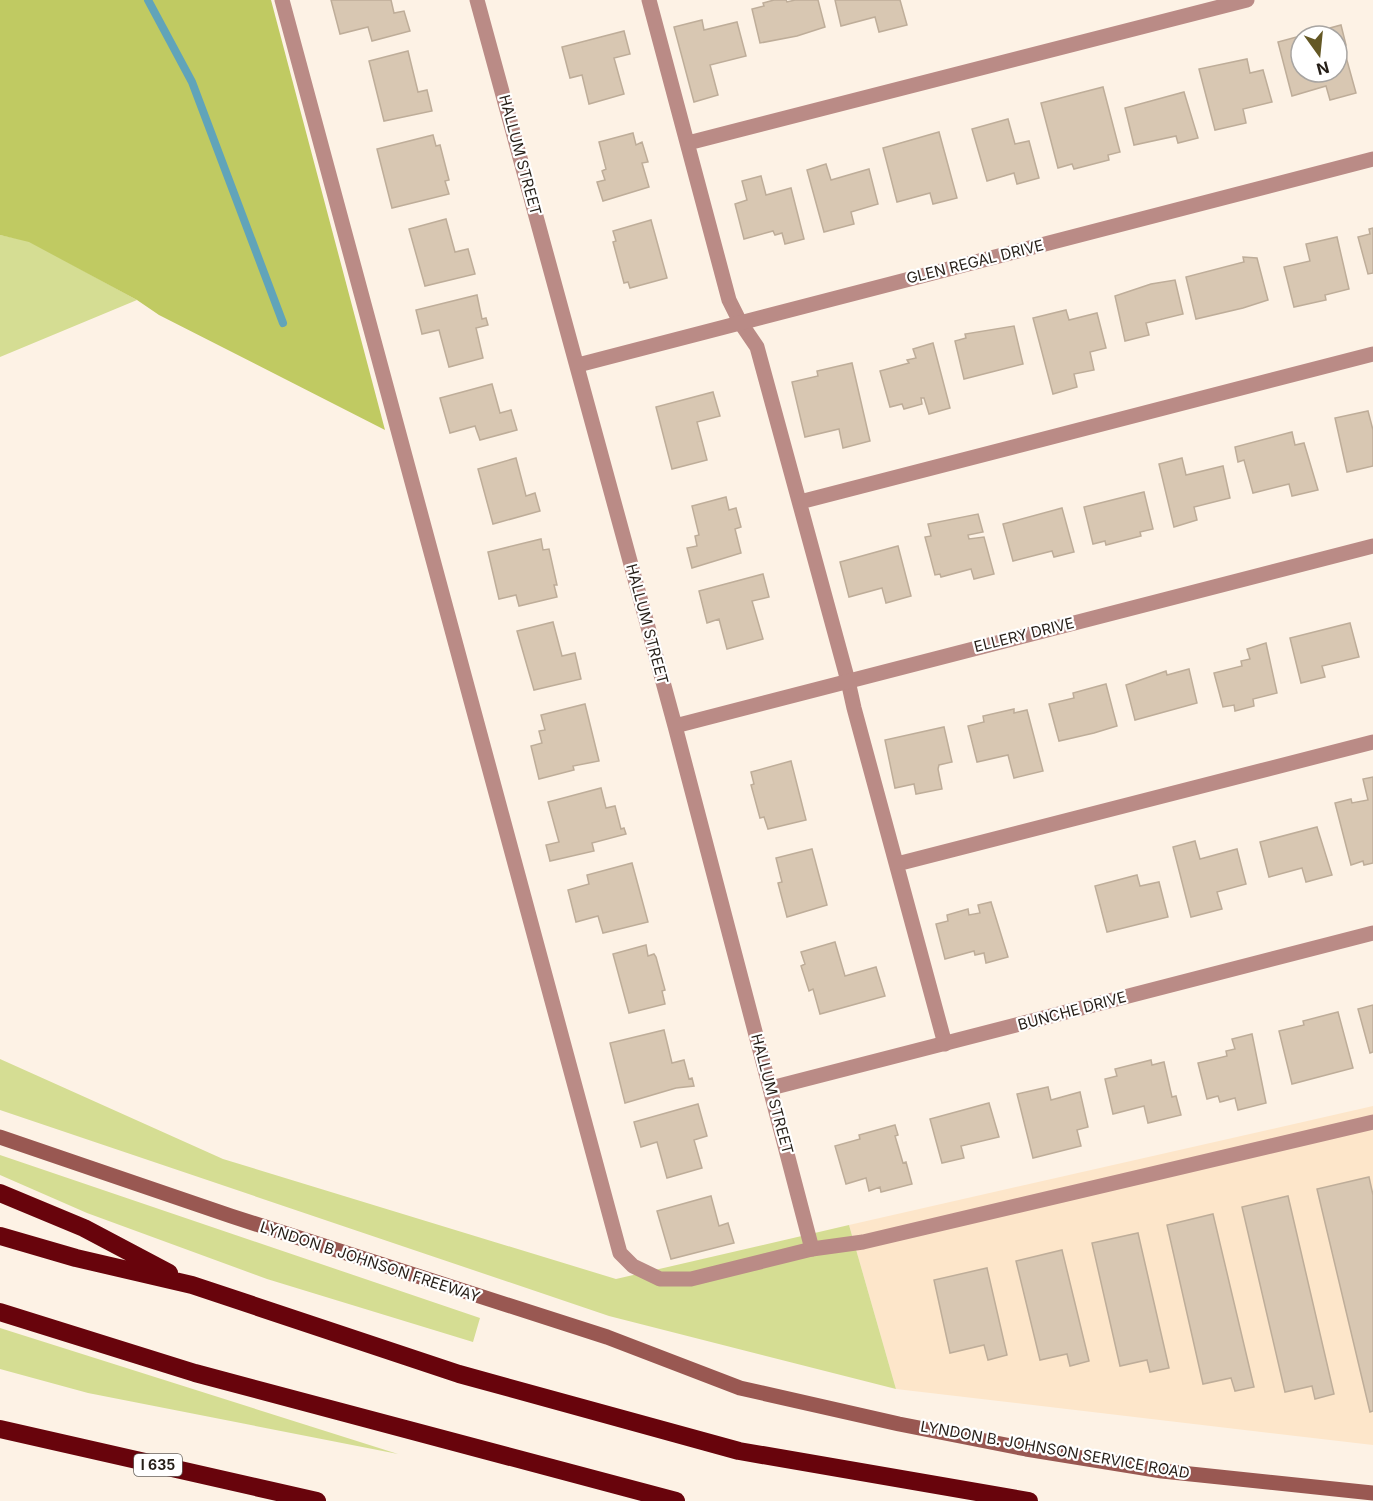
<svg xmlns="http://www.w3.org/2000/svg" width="1373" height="1501" font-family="Inter,sans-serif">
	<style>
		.built { fill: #fde6ca }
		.green { fill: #d5dd93 }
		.forest { fill: #c0ca62 }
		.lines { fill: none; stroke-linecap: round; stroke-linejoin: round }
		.stream { stroke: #61a4b9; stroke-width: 8 }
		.building { fill: #d8c7b2; stroke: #bead99; stroke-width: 1.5; fill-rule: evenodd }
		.service { stroke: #ba8b86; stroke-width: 15 }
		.minor { stroke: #ba8b86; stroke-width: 15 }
		.secondary { stroke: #995852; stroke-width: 15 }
		.motorway { stroke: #68040c; stroke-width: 18 }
		.labels { text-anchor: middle; stroke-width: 4.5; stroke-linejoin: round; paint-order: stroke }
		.shield { fill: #fff; stroke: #66625d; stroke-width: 1.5 }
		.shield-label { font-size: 14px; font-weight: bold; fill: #251e17 }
		.street-label { font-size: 15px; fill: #251e17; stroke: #fff }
	</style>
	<rect width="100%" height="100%" fill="#fdf2e5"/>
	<!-- built -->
	<path class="built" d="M1373,1106V1445L896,1389L849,1225Z"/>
	<!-- green -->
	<path class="green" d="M0,235L29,241L137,300L0,357Z
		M0,1059L223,1159L616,1279L849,1225L896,1389L609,1316L0,1110Z
		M0,1155L480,1318L473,1342L267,1279L87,1213L0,1175Z
		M0,1328L398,1454L88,1393L0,1369Z"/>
	<!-- forest -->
	<path class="forest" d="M0,0H271L385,430L159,315L137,300L29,242L0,235Z"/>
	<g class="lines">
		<!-- stream -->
		<path class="stream" d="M148,0L192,82L283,323"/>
	</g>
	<!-- building -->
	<path class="building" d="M331,0H391L394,13L404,11L410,31L372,41L368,27L340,34Z
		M774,0H786L787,2L795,0H818L825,27L797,36L760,43L752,9L764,6L763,3Z
		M835,0H900L907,25L879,32L875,17L841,26Z
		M702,20L704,30L737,22L746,56L710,65L718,95L694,102L674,27Z
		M1341,25L1346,45L1343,46L1356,93L1330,100L1326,86L1292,96L1278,42ZM1301,36H1337V72H1301Z
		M624,31L630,54L614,58L624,94L589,104L582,75L570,78L562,47Z
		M408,51L418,92L427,90L432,111L384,121L369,61Z
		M1247,59L1250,73L1263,70L1272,102L1243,109L1246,123L1215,130L1199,69Z
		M1103,87L1120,152L1108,155L1109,160L1074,169L1072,164L1058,168L1041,103Z
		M1184,92L1198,138L1178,143L1176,136L1134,145L1125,108Z
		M1008,119L1015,144L1029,141L1039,178L1017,184L1014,173L987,181L972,129Z
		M939,132L957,198L933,204L930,193L897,202L883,148Z
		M633,133L636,145L642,142L648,162L642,163L649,187L603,201L597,182L605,180L602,171L606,169L599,142Z
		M433,135L436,146L440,145L449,180L445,181L449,194L392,208L377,149Z
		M826,164L831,180L869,169L878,204L851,212L854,224L824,232L807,170Z
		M761,176L766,195L791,188L804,239L785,244L782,233L775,235L773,231L744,239L735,204L747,200L742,181Z
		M446,219L455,252L468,249L475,274L425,286L409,229Z
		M651,220L667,278L630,288L628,282L624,283L613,242L616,241L613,231Z
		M1373,228V273L1368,274L1358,237L1370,234L1369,229Z
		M1337,237L1349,289L1325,295L1326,300L1294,307L1284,267L1310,261L1306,244Z
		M1243,257L1257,258L1268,300L1243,308L1196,319L1186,277L1244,262Z
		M1175,280L1183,314L1146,323L1149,335L1125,341L1115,296L1151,284Z
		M477,295L482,319L486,318L488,325L476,328L483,358L449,367L439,330L422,334L416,310Z
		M1066,310L1069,320L1097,313L1106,348L1090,352L1094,370L1074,374L1077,387L1053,394L1033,318Z
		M1014,326L1023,364L964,379L955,341L966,338L965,334Z
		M933,343L950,408L929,414L924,398H921L922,404L904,409L902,404L890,407L880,371L909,363L907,360L916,358L913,349Z
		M852,363L870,441L843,448L839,429L805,437L792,382L818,376L817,371Z
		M492,384L500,413L511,410L517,430L480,440L475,426L450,433L440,398Z
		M713,392L720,416L697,422L707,460L672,469L656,407Z
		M1368,411L1373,430V466L1347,472L1335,418Z
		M1292,432L1295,445L1304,443L1318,490L1292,496L1289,484L1253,493L1244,460L1238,462L1235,447Z
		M516,458L526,496L535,493L540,511L493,524L478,469Z
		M1182,458L1186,475L1223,466L1230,498L1194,507L1197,520L1174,527L1159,464Z
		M1144,492L1153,529L1140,532L1141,536L1106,545L1105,541L1093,544L1084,507Z
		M726,497L729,510L736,508L741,527L735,529L741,553L692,568L687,548L697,546L695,536L699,535L692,506Z
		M1062,508L1074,552L1054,557L1052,551L1013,561L1003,524Z
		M978,514L983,532L968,535L969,539L984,537L994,574L974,579L971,569L941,577L940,574L935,575L925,537L931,536L928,524Z
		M541,539L543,550L549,549L557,585H554L557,597L519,606L516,595L499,599L488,552Z
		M898,546L911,596L886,603L882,588L849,597L840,562Z
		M763,574L769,597L752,601L763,639L727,649L719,619L707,623L699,591Z
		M553,622L562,656L575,653L581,679L534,690L517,631Z
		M1350,623L1359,657L1322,666L1325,677L1301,683L1290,638Z
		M1266,643L1277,693L1253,699L1254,706L1235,711L1234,705L1223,707L1214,673L1242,666L1241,661L1250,659L1247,649Z
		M1189,669L1197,703L1135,720L1126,685L1166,671L1167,675Z
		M1106,684L1117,726L1094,733L1059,741L1049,704L1074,698L1073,693Z
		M585,704L599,761L573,766L574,770L539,779L531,746L542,743L539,731L545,730L541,715Z
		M1014,709V713L1027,710L1043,771L1014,778L1008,755L977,762L968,726L984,722L983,716Z
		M944,727L952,762L939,765L938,769L942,789L916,794L914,784L895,788L885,740Z
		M791,761L806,820L768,829L764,817L760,818L751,785L754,784L751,772Z
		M1373,777V863L1364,865L1363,861L1351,865L1335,803L1351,799L1352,803L1368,800L1363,779Z
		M601,788L606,808L615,806L621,829L624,828L626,834L592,843L594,851L550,861L546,845L559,842L548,802Z
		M1317,827L1332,875L1306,882L1302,868L1269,877L1260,842Z
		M1195,841L1200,859L1237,849L1246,884L1217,892L1222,909L1191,917L1173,847Z
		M812,849L827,905L787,917L778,883L782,882L776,858Z
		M632,863L648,922L603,933L598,916L576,922L568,890L589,884L587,875Z
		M1137,875L1140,886L1159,882L1168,917L1107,932L1095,886Z
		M991,902L1008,957L986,963L984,953L975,955L974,951L945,959L936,924L948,921L947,915L968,909L969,915L980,913L978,905Z
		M835,942L845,976L876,967L885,996L820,1014L813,989L809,991L801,966L805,964L801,952Z
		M646,945L648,956L654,954L656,957L665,990L662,991L665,1004L629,1013L613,954Z
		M1373,1005V1052L1370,1053L1358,1009Z
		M1338,1012L1353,1068L1292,1084L1279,1031L1304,1025L1303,1021Z
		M664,1030L672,1063L684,1060L689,1079L692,1078L694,1086L676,1088L625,1103L610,1043Z
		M1252,1034L1266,1103L1238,1110L1235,1098L1220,1102L1218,1096L1207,1099L1198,1063L1227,1056L1226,1051L1235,1049L1232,1039Z
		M1151,1060L1152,1065L1164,1062L1172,1097L1176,1096L1181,1115L1148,1123L1144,1106L1113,1114L1105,1079L1117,1076L1115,1069Z
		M1048,1087L1051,1100L1080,1092L1088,1127L1077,1130L1081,1146L1033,1158L1017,1094Z
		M989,1103L999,1137L961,1146L964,1158L942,1163L930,1119Z
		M698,1104L707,1136L694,1140L702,1168L667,1178L657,1142L641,1147L634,1122Z
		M895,1125L898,1135L895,1136L903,1163L906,1162L912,1184L881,1192L880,1187L869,1191L866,1178L846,1184L835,1146L860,1139L859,1135Z
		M1369,1177L1373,1195V1411L1370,1412L1317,1189Z
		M711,1196L719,1226L728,1223L734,1243L671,1259L657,1211Z
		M1288,1196L1334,1394L1315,1399L1312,1386L1285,1392L1242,1207Z
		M1213,1214L1254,1387L1235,1391L1231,1378L1203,1384L1167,1225Z
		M1138,1233L1169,1368L1150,1372L1147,1360L1120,1366L1092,1243Z
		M1062,1250L1089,1361L1070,1366L1067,1354L1040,1360L1016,1261Z
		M987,1268L1007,1355L988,1360L984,1345L950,1353L934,1280Z"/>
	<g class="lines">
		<!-- service -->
		<path class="service" d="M282,0L620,1253L633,1266L660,1279H691L812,1249L863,1242L1373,1122
			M649,0L729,300L740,322L757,347L848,681L854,708L945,1044
			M688,143L1247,0
			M800,502L1373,354
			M897,864L1373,742"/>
		<!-- minor -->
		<path class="minor" d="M477,0L675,726L812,1249
			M578,365L1373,159
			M675,726L1373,546
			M771,1088L1373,933"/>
		<!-- secondary -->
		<path class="secondary" d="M0,1137L231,1216L607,1337L740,1388L899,1424L1026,1449L1162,1471L1373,1493"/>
		<!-- motorway -->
		<path class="motorway" d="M0,1193L84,1228L169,1273
			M0,1236L76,1258L192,1285L459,1374L739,1451L1029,1501
			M0,1312L195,1373L676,1501
			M0,1429L317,1501"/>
	</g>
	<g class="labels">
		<!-- shield labels -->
		<rect class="shield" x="134" y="1454" width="48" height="22" rx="4.5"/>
		<g class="shield-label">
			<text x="158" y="1470">I 635</text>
		</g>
		<!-- street labels -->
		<g class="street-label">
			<text transform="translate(520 155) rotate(75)" y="5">HALLUM STREET</text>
			<text transform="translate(975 262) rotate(-14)" y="5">GLEN REGAL DRIVE</text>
			<text transform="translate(647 624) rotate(75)" y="5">HALLUM STREET</text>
			<text transform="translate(1024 635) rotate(-14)" y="5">ELLERY DRIVE</text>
			<text transform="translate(1072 1011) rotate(-15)" y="5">BUNCHE DRIVE</text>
			<text transform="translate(772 1094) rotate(75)" y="5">HALLUM STREET</text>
			<text transform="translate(370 1262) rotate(18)" y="5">LYNDON B JOHNSON FREEWAY</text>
			<text transform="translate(1055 1450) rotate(10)" y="5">LYNDON B. JOHNSON SERVICE ROAD</text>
		</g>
	</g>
	<!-- north arrow -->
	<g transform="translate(1319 54) rotate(165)"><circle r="28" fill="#ffffff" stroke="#a8a5a2" stroke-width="1.5"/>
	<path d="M0-4.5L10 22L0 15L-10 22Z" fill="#645825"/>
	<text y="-9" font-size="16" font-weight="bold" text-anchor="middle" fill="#251e17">N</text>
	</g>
</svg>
